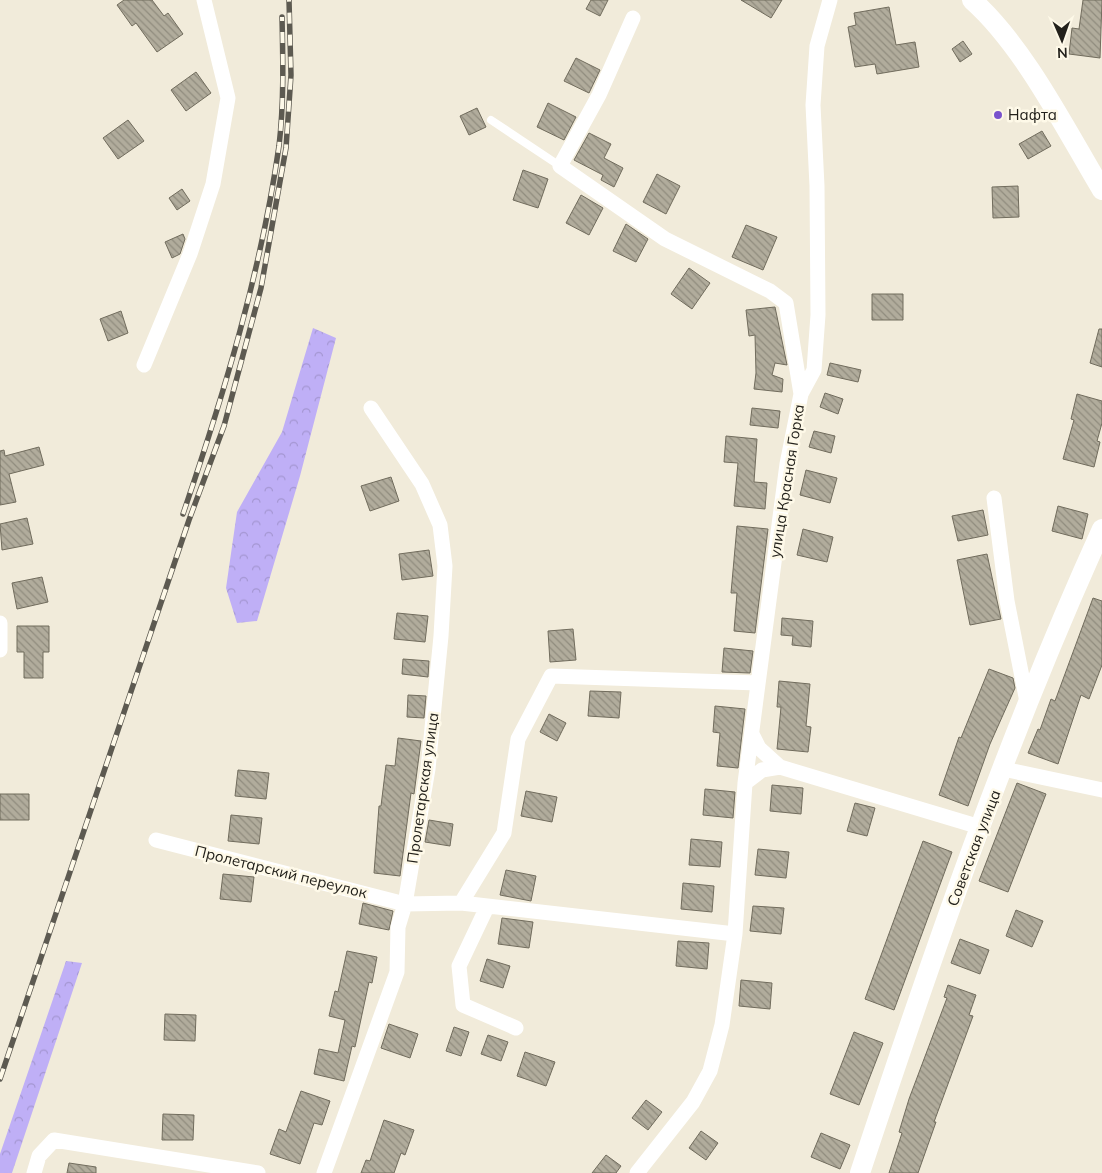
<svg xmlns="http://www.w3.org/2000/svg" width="1102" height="1173" font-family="Mulish,sans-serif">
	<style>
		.forest { fill: url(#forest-crowns) }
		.building { fill: url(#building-back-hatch); stroke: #716c5d }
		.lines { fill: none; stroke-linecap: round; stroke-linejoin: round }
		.lane { stroke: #fff; stroke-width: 8 }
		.street { stroke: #fff; stroke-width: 15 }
		.secondary { stroke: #fff; stroke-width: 20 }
		.rail-casing { stroke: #5d5a51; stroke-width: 5.5 }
		.rail { stroke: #fef9e8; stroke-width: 4; stroke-dasharray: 11; stroke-linecap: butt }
		.poi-dot { fill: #7a53cd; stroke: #fef9e8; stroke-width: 2 }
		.labels { text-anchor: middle; stroke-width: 5; stroke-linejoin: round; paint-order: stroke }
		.poi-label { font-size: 15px; fill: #23211b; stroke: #fef9e8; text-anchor: start }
		.street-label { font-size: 15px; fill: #23211b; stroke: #fef9e8 }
	</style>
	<defs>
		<pattern id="forest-crowns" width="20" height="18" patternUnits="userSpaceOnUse" patternTransform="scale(1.25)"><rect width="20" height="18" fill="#bfaff6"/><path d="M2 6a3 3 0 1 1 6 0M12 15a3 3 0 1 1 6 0" fill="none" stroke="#a496d2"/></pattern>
		<pattern id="building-back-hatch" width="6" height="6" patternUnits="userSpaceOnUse" patternTransform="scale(1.25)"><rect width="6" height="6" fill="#b1ac9c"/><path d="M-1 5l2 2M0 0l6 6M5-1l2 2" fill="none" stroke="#908c7e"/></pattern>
	</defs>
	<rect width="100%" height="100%" fill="#f1ebda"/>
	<!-- forest -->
	<path class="forest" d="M313,328L336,338L300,476L257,621L237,623L226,588L237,512L282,432Z
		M66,961L82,963L12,1173H0V1154Z"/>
	<!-- building -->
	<path class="building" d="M124,0H152L164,16L168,13L183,34L157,52L136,23L132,26L117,5Z
		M591,0H608L600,16L586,9Z
		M741,0H782L771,18Z
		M1083,0H1102L1100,58L1069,54L1072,28L1079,29Z
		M889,7L896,45L915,42L919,67L877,74L875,64L855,67L848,27L856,25L854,13Z
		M963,41L972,54L960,62L952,49Z
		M576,58L600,70L589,93L564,81Z
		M196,72L211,93L186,111L171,90Z
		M548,103L576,117L564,140L537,127Z
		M477,108L486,127L469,135L460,116Z
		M128,120L144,141L118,159L103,138Z
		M1042,131L1051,146L1028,159L1019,144Z
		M589,133L611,144L604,158L623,168L614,187L601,180L603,175L574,160Z
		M523,170L548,179L538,208L513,200Z
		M657,174L680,186L666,214L643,202Z
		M1018,186L1019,217L993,218L992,187Z
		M182,189L190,201L177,210L169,198Z
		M581,195L603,208L589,235L566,223Z
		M626,224L648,239L636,262L613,251Z
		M746,225L777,237L763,270L732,257Z
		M183,234L185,239L180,254L172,258L165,242Z
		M689,268L710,283L692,309L671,294Z
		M872,294H903V320H872Z
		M775,307L787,365L775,363L772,375L783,379L782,392L754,389L756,373L755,335L749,336L746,310Z
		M121,311L128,333L108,341L100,319Z
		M1099,329H1102V367L1090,363Z
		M830,363L861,370L858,382L827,375Z
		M825,393L843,399L838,414L820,407Z
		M1077,394L1102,401V423L1097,441L1100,442L1094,467L1063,459L1074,420L1071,419Z
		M752,408L780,411L778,428L750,425Z
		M814,431L835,436L831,453L809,447Z
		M726,436L757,439L754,482L767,483L765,509L734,506L738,463L724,462Z
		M39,447L44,465L9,474L16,502L0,505V451L4,450L5,456Z
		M806,470L837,478L830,503L800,495Z
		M391,477L399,501L370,511L361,486Z
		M1058,506L1088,514L1082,539L1052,531Z
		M983,510L988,535L958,541L952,516Z
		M27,518L33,544L2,550L0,524Z
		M737,526L768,529L755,633L734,631L737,593H731Z
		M803,529L833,537L827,562L797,555Z
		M429,550L433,576L402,580L399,554Z
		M987,554L1001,619L970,625L957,560Z
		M42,577L48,602L17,609L12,583Z
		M1093,598L1102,601V665L1089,699L1081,695L1058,764L1028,753L1038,729L1040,730L1051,699L1055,701Z
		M397,613L428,616L425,642L394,639Z
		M782,618L813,621L811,647L792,645L793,636L781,635Z
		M17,626H49V652H43V678H24V652H17Z
		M573,629L576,660L550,662L548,631Z
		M724,648L753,651L750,673L722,672Z
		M403,659L429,661L428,677L402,674Z
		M989,669L1013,678L1015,688L990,744L968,806L939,795L959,737L961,738Z
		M779,681L810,684L806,726L811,727L808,752L777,749L781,707H777Z
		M590,691L621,692L619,718L588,716Z
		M408,695L426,696L424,718L407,717Z
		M715,706L745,709L738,768L717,766L720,733L713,732Z
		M549,714L566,723L557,741L540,732Z
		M398,738L421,741L414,794L411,793L400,876L374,873L379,806H381L386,765L395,766Z
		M238,770L269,773L266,799L235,796Z
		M1017,783L1046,794L1008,892L979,881Z
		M772,785L803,788L801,814L770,811Z
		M705,789L735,792L733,818L703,815Z
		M526,791L557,797L552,822L521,816Z
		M0,794H29V820H0Z
		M855,803L875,808L867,836L847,831Z
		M231,815L262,818L259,844L228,841Z
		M429,820L453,824L450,846L425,842Z
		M691,839L722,842L720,867L689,865Z
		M923,841L952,852L894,1010L865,999Z
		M758,849L789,852L786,878L755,875Z
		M506,870L536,876L531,901L500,895Z
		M223,874L254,877L251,902L220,899Z
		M683,883L714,886L712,912L681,909Z
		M363,903L393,911L389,930L359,924Z
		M753,906L784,908L781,934L750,931Z
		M1016,910L1043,921L1032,947L1006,936Z
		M502,918L533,922L529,948L498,944Z
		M960,939L989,950L980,974L951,963Z
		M678,941L709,943L707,969L676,966Z
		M347,951L377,957L372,983L369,982L355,1047L352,1046L344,1081L314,1074L319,1049L338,1053L345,1020L329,1016L335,991L338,992Z
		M487,959L510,966L503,988L480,981Z
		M741,980L772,983L770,1009L739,1006Z
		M948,985L976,995L969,1015L973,1016L934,1122H936L918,1173H889L902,1133L899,1132L909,1099L947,998L944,997Z
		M165,1014L196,1015L195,1041L164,1040Z
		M389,1024L418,1034L410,1058L381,1048Z
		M454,1027L469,1032L461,1056L446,1051Z
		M854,1032L883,1043L859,1105L830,1094Z
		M488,1035L508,1042L501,1061L481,1054Z
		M525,1052L555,1062L546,1086L517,1076Z
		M301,1091L330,1101L322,1125L314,1123L300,1164L270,1154L279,1129L286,1132Z
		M646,1100L662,1112L648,1130L632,1118Z
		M163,1114L194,1115L193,1140H162Z
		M384,1120L414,1130L405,1155L401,1153L394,1173H361L366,1160L370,1161Z
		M701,1131L718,1143L706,1160L689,1148Z
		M821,1133L850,1145L840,1169L811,1157Z
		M606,1155L621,1166L616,1173H592Z
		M69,1163L96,1167V1173H67Z"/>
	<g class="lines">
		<!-- lane -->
		<path class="lane" d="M491,120L560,166"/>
		<!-- street -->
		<path class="street" d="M633,18L599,95L560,166L665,239L770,291L786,303L801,394
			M144,365L190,254L213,184L228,98L204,0
			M994,498L1007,601L1027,702
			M0,623V650
			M752,734L759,748L780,767
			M1003,769L1102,790
			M745,783L762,770L780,767L980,827
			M156,840L405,904L461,903L735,934
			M461,903L504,833L518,739L551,676L758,683
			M487,907L459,966L463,1005L516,1028
			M34,1173L39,1156L54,1140L258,1173
			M324,1173L397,972L398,927L405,904L428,769L441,636L445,566L440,525L422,484L371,408
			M637,1173L693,1102L710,1071L722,1025L735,934L745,783L787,464L801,394L814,370L818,315L817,186L813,105L817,46L830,0"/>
		<!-- secondary -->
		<path class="secondary" d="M972,0C1024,46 1066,130 1102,190
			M860,1173C932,955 1007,738 1102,529"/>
		<!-- rail casing -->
		<g class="rail-casing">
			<path id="rail" d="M183,514C224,394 261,272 279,146C284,103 283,60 282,17
				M0,1079L189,520L224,426L261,288L286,148L291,75L289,0"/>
		</g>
		<!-- rail -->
		<use href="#rail" class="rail"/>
	</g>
	<!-- markers -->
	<circle class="poi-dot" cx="998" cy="115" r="5"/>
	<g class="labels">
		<!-- poi labels -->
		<g class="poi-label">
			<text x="1008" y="120">Нафта</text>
		</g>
		<!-- street labels -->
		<g class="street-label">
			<text transform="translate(787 481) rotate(-81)" y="5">улица Красная Горка</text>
			<text transform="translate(423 788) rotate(-82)" y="5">Пролетарская улица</text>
			<text transform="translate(974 848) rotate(-69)" y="5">Советская улица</text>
			<text transform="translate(281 872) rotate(14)" y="5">Пролетарский переулок</text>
		</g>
	</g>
	<!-- north arrow -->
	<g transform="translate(1062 40) rotate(178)" stroke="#fef9e8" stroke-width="4" paint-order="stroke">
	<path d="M0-4L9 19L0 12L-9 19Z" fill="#23211b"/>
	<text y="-8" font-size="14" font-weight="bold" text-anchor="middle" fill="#23211b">N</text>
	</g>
</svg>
